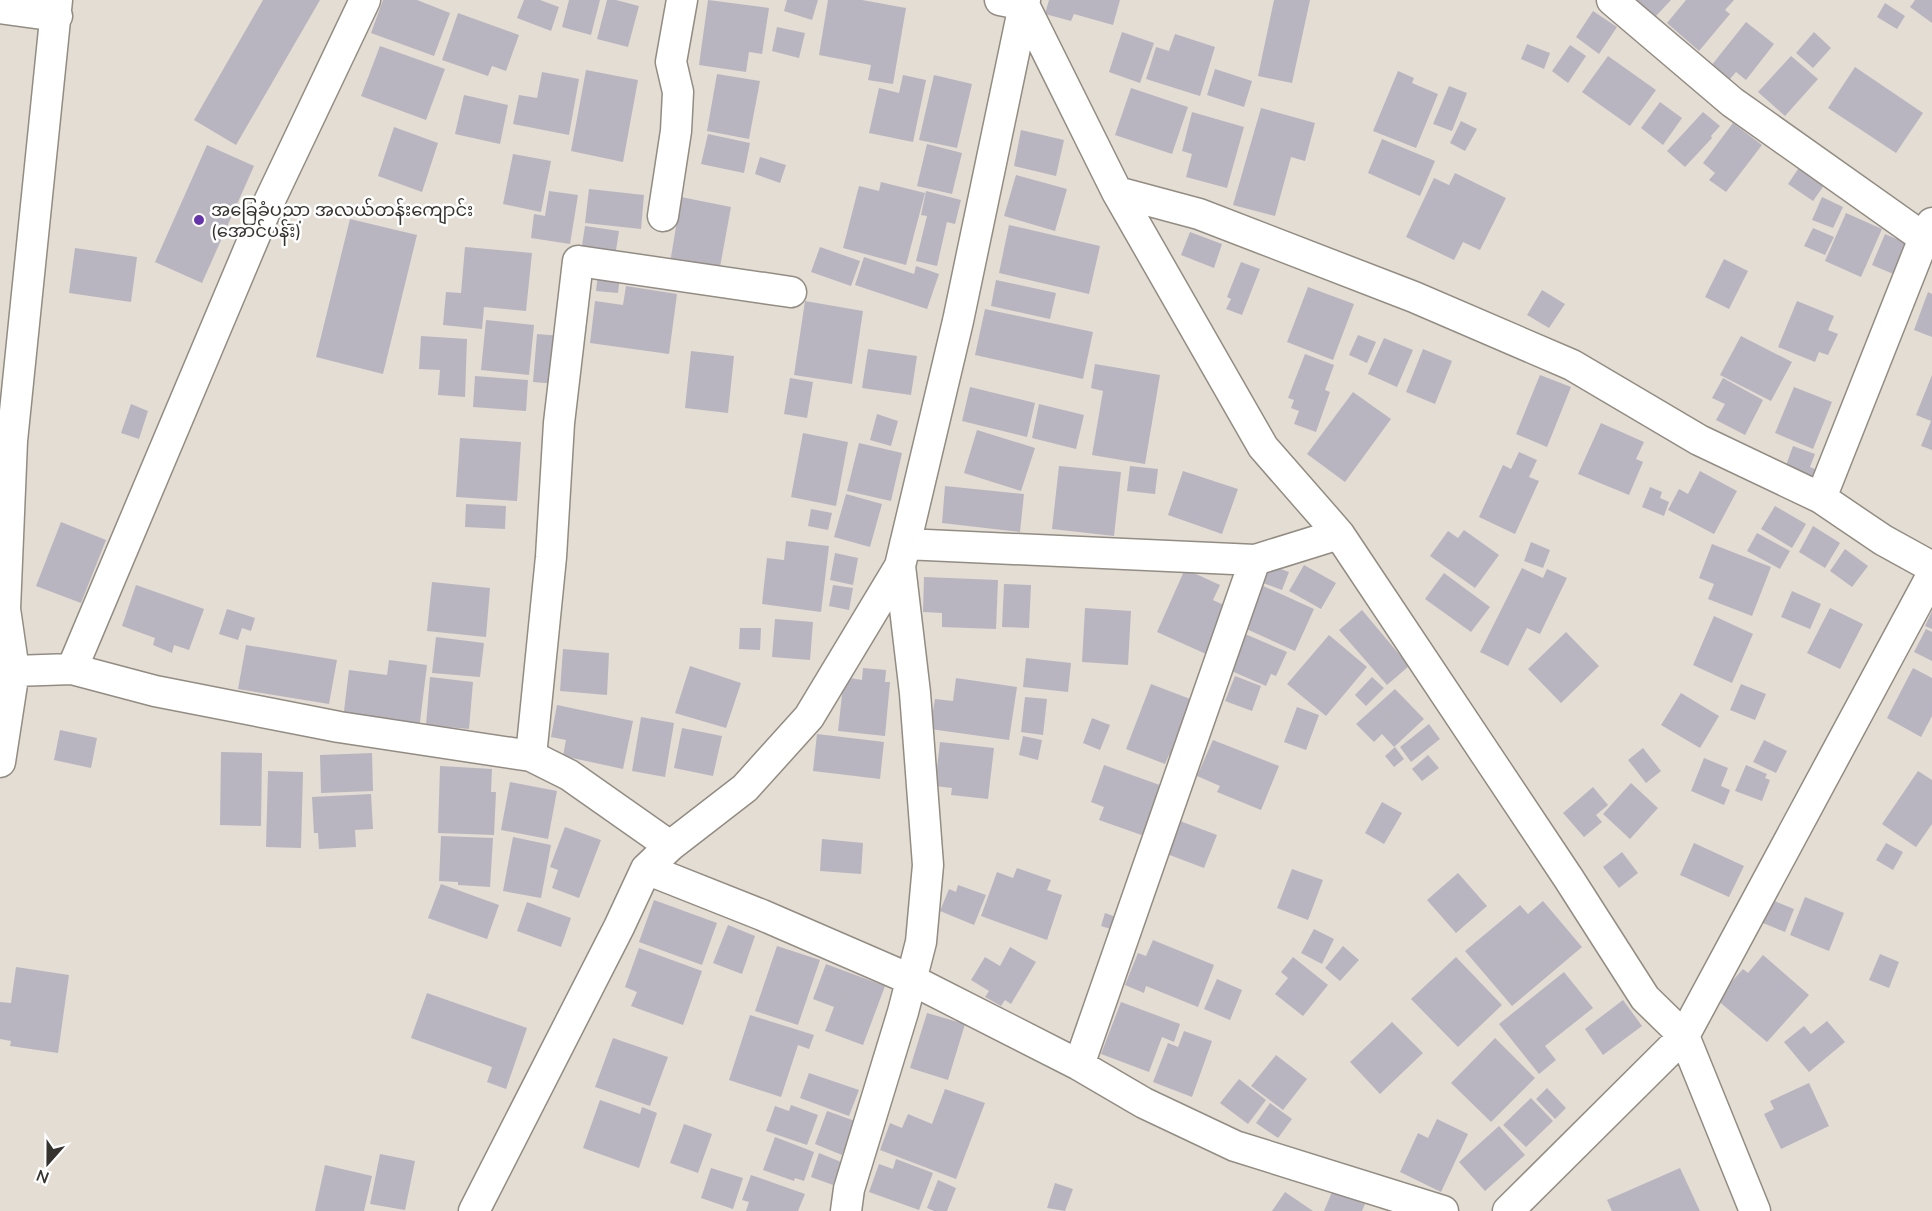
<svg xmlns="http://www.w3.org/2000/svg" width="1932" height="1211" font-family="'Nunito Sans','Noto Sans Myanmar',sans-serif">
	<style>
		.building { fill: #b8b5c0 }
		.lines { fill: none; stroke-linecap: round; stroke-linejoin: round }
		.street-casing { stroke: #928c82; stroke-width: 33 }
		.street { stroke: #fff; stroke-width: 30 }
		.poi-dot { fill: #6534ac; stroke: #fff; stroke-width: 2 }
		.labels { text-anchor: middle; stroke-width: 5; stroke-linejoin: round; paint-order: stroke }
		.poi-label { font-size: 18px; fill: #36332f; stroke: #fff; text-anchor: start }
	</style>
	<rect width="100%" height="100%" fill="#e4ddd3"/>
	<!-- building -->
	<path class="building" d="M263,0H320L236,145L194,120Z
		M383,0H417L450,13L434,56L371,33Z
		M524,0H540L559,7L551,31L517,18Z
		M569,0H600L591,35L562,27Z
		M607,0H616L639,6L628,47L597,39Z
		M708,0L769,8L762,54L749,52L746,72L699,65Z
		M787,0H818L812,20L784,11Z
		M828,0H862L906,8L893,84L868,80L871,65L819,55Z
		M1049,0H1120L1113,25L1074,14L1071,21L1045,14Z
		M1274,0H1310L1292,83L1258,76Z
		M1637,0H1671L1655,17Z
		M1686,0H1734L1725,10L1730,14L1699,51L1667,23Z
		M1915,0H1932V23L1910,7Z
		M1885,3L1905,16L1897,29L1877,17Z
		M1593,11L1617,27L1599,54L1576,37Z
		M458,13L519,35L506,71L492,66L488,76L442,60Z
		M1746,22L1774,44L1746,80L1736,72L1725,85L1707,71Z
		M777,27L805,33L799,58L772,51Z
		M1122,32L1154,43L1140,83L1109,72Z
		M1814,32L1831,48L1813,68L1796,53Z
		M1175,34L1215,47L1200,96L1146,79L1156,47L1169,51Z
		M1527,44L1550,53L1544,69L1521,59Z
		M1570,45L1586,56L1568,83L1552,71Z
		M380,46L445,69L426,120L361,96Z
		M1608,56L1656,90L1630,126L1582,92Z
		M1791,56L1818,79L1785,116L1758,92Z
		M1855,67L1923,113L1896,153L1828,108Z
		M1215,69L1252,81L1244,107L1207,95Z
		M586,70L638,80L623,162L571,151Z
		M1398,71L1414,78L1412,83L1438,94L1416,148L1373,131Z
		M542,72L579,79L569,135L513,124L519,95L537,98Z
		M717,74L760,81L749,139L707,131Z
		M903,75L926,80L913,142L869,133L879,88L899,93Z
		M934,75L972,84L957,148L919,140Z
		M1449,86L1467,93L1452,131L1433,124Z
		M1131,88L1188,107L1172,154L1115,135Z
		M464,95L508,105L500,144L455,134Z
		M1660,102L1682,118L1663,145L1641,128Z
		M1261,108L1315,123L1305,161L1291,157L1275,216L1233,205Z
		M1192,112L1244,127L1227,188L1186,177L1192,154L1182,151Z
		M1703,112L1720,126L1711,136L1712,138L1685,167L1667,151Z
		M1461,121L1477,129L1465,151L1450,143Z
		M1733,123L1762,145L1726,192L1709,180L1715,173L1703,163Z
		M394,127L438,143L422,192L378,176Z
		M1021,130L1064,140L1056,176L1014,166Z
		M708,134L750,143L744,173L701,164Z
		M1382,139L1435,161L1420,196L1368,173Z
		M927,144L962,153L952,194L917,186Z
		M207,145L254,166L202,283L155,262Z
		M513,154L551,161L541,212L503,204Z
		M760,157L786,165L780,183L755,174Z
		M1800,166L1825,184L1813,201L1788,184Z
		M1455,173L1506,198L1480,250L1463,242L1454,260L1406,237L1434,178L1449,185Z
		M1016,175L1067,189L1055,231L1004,216Z
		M881,182L925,193L906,265L843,248L859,186L879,191Z
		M589,189L644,195L641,229L585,223Z
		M549,191L578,195L570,244L531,238L534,214L545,216Z
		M926,191L961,200L955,224L947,222L937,266L916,261L927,216L921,215Z
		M681,197L731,207L718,278L669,269Z
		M1822,197L1843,207L1833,228L1812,220Z
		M1846,213L1882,229L1861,277L1825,261Z
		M350,219L417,235L383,374L316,357Z
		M1009,225L1100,246L1089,294L999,273Z
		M585,226L619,231L615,257L581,252Z
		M1813,228L1834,237L1825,255L1804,246Z
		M1190,232L1222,244L1214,268L1181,255Z
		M1885,234L1911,245L1898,276L1872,265Z
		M465,247L532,253L526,311L484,307L482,329L443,325L446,292L461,293Z
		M820,247L860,261L851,286L811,272Z
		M75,248L137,257L131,302L69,293Z
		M864,257L914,274L916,266L939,274L927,309L855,285Z
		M1724,259L1748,271L1729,309L1705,297Z
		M1241,262L1260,269L1242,315L1226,309L1231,299L1227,297Z
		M598,274L620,276L618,293L596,291Z
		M996,280L1056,293L1050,319L991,306Z
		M626,286L677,294L669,354L590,343L595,301L623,305Z
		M1308,287L1354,304L1333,360L1287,342Z
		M1542,290L1565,304L1549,328L1527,315Z
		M1928,292L1932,294V337L1914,330Z
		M805,301L863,311L852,384L794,375Z
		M1797,301L1834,316L1828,330L1838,334L1828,355L1819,352L1815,362L1778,347Z
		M985,309L1093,332L1083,379L975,355Z
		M486,320L534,325L529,375L481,370Z
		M537,334L561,336L557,384L533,382Z
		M1358,335L1376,342L1367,363L1349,355Z
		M421,336L467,339L465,397L438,395L440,370L419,369Z
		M1741,336L1792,362L1771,401L1720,375Z
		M1384,338L1413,350L1397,387L1368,374Z
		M868,349L917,356L911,395L862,388Z
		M1423,349L1452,361L1435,404L1406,392Z
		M691,351L734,356L728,413L685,408Z
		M1305,354L1334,365L1325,390L1330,392L1316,432L1294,424L1299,411L1291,408L1294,400L1288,398Z
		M1095,364L1160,375L1145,464L1092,455L1103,391L1091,388Z
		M1540,375L1571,387L1547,447L1516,434Z
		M1932,375V450L1921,446L1931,421L1916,415Z
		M475,376L528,380L526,411L473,407Z
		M790,378L813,382L807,418L784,414Z
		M1723,378L1763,400L1745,435L1716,420L1725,404L1712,398Z
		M970,387L1035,403L1027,437L962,421Z
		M1794,387L1832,402L1813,449L1775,433Z
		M1353,392L1391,419L1345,482L1307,454Z
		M131,404L148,411L139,439L121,433Z
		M1039,404L1084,415L1076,449L1032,438Z
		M877,414L898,421L891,446L870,440Z
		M1601,423L1644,442L1636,459L1643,462L1629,495L1578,474Z
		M977,430L1035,448L1021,491L964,473Z
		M803,433L848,442L836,506L791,497Z
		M460,438L521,442L517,501L456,497Z
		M859,443L902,453L891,501L847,491Z
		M1793,446L1815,454L1810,467L1817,470L1812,482L1784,471Z
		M1519,452L1537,460L1529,477L1539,481L1515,534L1479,517L1503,465L1511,469Z
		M1059,466L1121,472L1114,536L1052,529Z
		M1130,466L1158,469L1155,494L1127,491Z
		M1183,471L1238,489L1222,534L1168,515Z
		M1700,471L1737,491L1714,534L1668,510L1679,489L1688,494Z
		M945,486L1024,494L1020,532L942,523Z
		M1650,487L1662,492L1660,498L1669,502L1664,516L1642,507Z
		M846,494L882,504L870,547L834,537Z
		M466,504L506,506L505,529L465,527Z
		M1775,506L1806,524L1792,548L1761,529Z
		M811,509L832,513L828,530L808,526Z
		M61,522L106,540L81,603L36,586Z
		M1813,526L1840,543L1825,568L1799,552Z
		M1464,530L1499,555L1475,588L1430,556L1448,531L1458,538Z
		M1757,533L1790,551L1780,569L1747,551Z
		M786,541L829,546L821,612L762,604L767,558L784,560Z
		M1531,542L1550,550L1543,568L1524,561Z
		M1712,544L1771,567L1752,616L1708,599L1714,584L1699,578Z
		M1845,549L1868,566L1852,587L1830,571Z
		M835,553L858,558L853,585L830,580Z
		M1270,565L1289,572L1282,590L1263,583Z
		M1304,565L1336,583L1321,609L1289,591Z
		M1522,568L1543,578L1547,569L1567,578L1540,634L1527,628L1508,666L1480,652Z
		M1185,569L1220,585L1213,600L1228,607L1206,654L1157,632Z
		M1444,573L1490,607L1471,632L1425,599Z
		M924,577L998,580L996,629L942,627V613L923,612Z
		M432,582L490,588L486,637L427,631Z
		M1004,584L1031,585L1029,628L1002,627Z
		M136,585L204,609L189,650L174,645L172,653L153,645L155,638L122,626Z
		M833,585L853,588L849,610L829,606Z
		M1261,585L1314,609L1295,651L1242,627Z
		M1792,591L1821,604L1810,629L1781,617Z
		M1085,608L1131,611L1128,665L1082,662Z
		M1830,608L1863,624L1840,669L1807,653Z
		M227,609L255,618L251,631L242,628L238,640L219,634Z
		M1362,610L1409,666L1387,685L1339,630Z
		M1932,611V629L1925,626Z
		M1714,616L1753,634L1732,683L1693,665Z
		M775,619L813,622L810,660L772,657Z
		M740,628H761L760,650L739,649Z
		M1926,629L1932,632V661L1914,652Z
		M1566,632L1599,666L1561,703L1528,669Z
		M1245,634L1287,652L1276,676L1271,674L1266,686L1229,670Z
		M1329,635L1367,667L1326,716L1287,684Z
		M436,637L484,643L480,677L432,673Z
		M246,645L337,660L329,704L238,689Z
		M563,649L609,653L607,695L560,691Z
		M1026,658L1071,663L1068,692L1023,687Z
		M389,660L427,665L419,730L343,719L349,670L387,675Z
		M690,666L741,683L726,728L675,713Z
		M863,668L886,670L885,682H890L885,736L838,731L844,677L862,680Z
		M1913,668L1932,678V716L1921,737L1887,718Z
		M1235,676L1261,686L1252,711L1225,701Z
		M430,677L473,682L469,729L426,725Z
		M1372,677L1384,688L1366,706L1355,695Z
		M956,678L1017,687L1009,740L930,729L935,699L953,701Z
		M1151,684L1198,702L1177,758L1169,755L1165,764L1126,749Z
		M1741,684L1766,694L1755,720L1730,710Z
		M1395,689L1424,719L1394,747L1382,734L1374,742L1356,724Z
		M1681,693L1719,716L1700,748L1661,725Z
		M1025,697L1047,699L1043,735L1021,732Z
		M557,705L633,721L623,769L563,756L566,740L551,737Z
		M1297,707L1319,715L1306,750L1284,742Z
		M641,717L674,723L665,777L632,771Z
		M1092,718L1110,725L1100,750L1083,743Z
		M1429,724L1440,739L1411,762L1400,747Z
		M682,728L722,736L713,776L674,768Z
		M60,730L97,738L91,768L54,760Z
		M817,734L884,742L880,779L813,771Z
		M1023,736L1042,740L1038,760L1019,755Z
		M1213,740L1279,766L1261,810L1217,792L1220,786L1197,776Z
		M1764,740L1787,751L1776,773L1753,762Z
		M940,742L994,748L988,799L951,795L952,788L935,786Z
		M1395,747L1404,759L1394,767L1385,756Z
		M1643,748L1661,771L1646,783L1628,760Z
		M221,752L262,753L261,826L220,825Z
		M372,753L373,791L321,793L320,755Z
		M1428,755L1439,768L1422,781L1412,769Z
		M1704,758L1728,768L1721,786L1730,790L1724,805L1691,791Z
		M1104,765L1168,788L1150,838L1099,820L1104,807L1091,802Z
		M1746,765L1767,774L1765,778L1770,780L1762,801L1735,791Z
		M440,766L492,769L491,792H496L494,835L438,833Z
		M268,771L303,772L301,848L266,847Z
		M1918,771L1932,780V824L1916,847L1882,824Z
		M510,782L557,791L548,839L501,830Z
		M1631,783L1658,808L1630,839L1603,814Z
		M1593,787L1608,805L1596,815L1602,822L1584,837L1563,813Z
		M371,794L373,829L355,830L356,847L319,849L318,833H314L312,797Z
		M1382,802L1402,813L1384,844L1365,833Z
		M1180,821L1217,835L1204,868L1167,854Z
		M565,827L601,840L579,898L552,888L558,870L550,867Z
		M441,836L493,838L490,887L458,885V882L439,881Z
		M513,837L551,845L541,898L503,891Z
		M822,839L863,843L861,874L820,871Z
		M1694,843L1744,866L1729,897L1680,875Z
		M1886,843L1903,852L1893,870L1876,860Z
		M1622,852L1638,873L1619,888L1603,867Z
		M1017,868L1051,880L1047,890L1062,895L1047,940L981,916L997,872L1013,878Z
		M1292,869L1323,880L1308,920L1277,908Z
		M1458,873L1487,906L1456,933L1427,900Z
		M441,884L499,905L487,939L428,918Z
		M958,885L986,895L974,925L940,911L949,889L956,892Z
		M1805,897L1844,913L1829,951L1790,935Z
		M654,900L717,923L702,965L639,942Z
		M1772,900L1794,909L1785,932L1763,923Z
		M1543,901L1582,947L1512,1006L1465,951L1520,905L1528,914Z
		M527,902L571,918L561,947L517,931Z
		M1105,913L1124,920L1120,932L1101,926Z
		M728,925L755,936L742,974L713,963Z
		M1314,929L1334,939L1322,964L1301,953Z
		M1153,940L1214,965L1198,1007L1146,986L1144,993L1125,985L1138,953L1146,956Z
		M777,946L820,960L798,1025L755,1011Z
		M1343,946L1359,960L1340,981L1325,968Z
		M1010,947L1036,962L1011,1004L1005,1000L1001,1006L985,997L989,991L971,980L985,957L1000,966Z
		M639,948L702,971L683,1025L631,1006L637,992L625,987Z
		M1880,954L1899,962L1889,988L1869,980Z
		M1763,955L1809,995L1767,1042L1716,999L1743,969L1748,973Z
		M1293,957L1328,985L1303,1016L1275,994L1288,978L1281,972Z
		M1456,957L1502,1005L1458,1047L1411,999Z
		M826,964L885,986L863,1045L825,1031L834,1007L813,999Z
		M16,967L69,975L58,1053L10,1046L11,1041L0,1039V1002L11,1003Z
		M1564,972L1593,1008L1545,1046L1556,1060L1539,1074L1499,1024Z
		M1217,979L1242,990L1230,1020L1204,1009Z
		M427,993L527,1028L506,1089L487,1082L492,1067L411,1038Z
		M1623,1000L1642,1026L1603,1055L1585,1029Z
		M1121,1002L1180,1024L1174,1042L1162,1037L1149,1072L1101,1054Z
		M927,1013L965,1024L948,1080L910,1068Z
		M750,1015L814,1035L809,1049L798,1045L781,1097L729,1080Z
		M1827,1021L1845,1042L1809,1072L1784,1042L1804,1026L1811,1034Z
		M1392,1022L1423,1053L1380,1094L1350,1062Z
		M1184,1031L1212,1041L1192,1097L1153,1082L1168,1043L1178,1047Z
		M613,1038L668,1057L650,1106L595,1087Z
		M1495,1038L1535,1078L1491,1122L1451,1083Z
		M1276,1055L1307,1079L1283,1110L1251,1086Z
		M809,1073L859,1090L849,1116L800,1098Z
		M1239,1079L1266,1100L1248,1124L1220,1103Z
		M1809,1083L1829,1126L1781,1149L1764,1114L1774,1109L1770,1101Z
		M1547,1088L1566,1108L1555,1119L1536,1099Z
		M945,1089L985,1103L956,1179L880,1150L890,1123L902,1128L908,1114L932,1124Z
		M1531,1098L1553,1121L1526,1147L1503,1125Z
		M600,1100L640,1114L642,1107L657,1113L639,1168L583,1148Z
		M1270,1103L1292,1119L1278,1138L1256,1123Z
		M791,1105L818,1115L807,1145L766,1131L775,1106L789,1111Z
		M827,1111L855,1121L842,1155L815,1144Z
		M1437,1119L1468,1134L1441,1192L1400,1172L1418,1133L1428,1138Z
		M684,1124L712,1134L698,1173L670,1163Z
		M1499,1126L1525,1155L1485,1191L1459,1162Z
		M775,1137L814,1152L804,1181L795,1178L794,1181L763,1170Z
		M819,1153L841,1162L833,1185L811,1177Z
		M380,1154L415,1161L405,1210L370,1204Z
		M896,1159L933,1173L919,1210L869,1192L879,1164L893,1169Z
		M325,1165L372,1176L364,1211H315Z
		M711,1168L743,1178L733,1209L701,1198Z
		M1680,1168L1700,1211H1612L1607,1200Z
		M751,1175L805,1194L798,1211H746L749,1202L742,1200Z
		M938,1180L956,1188L947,1211H934L927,1208Z
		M1055,1183L1073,1189L1065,1211L1047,1208Z
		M1285,1192L1313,1211H1272Z
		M1332,1192L1365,1204L1362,1211H1324Z"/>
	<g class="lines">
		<!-- street casing -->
		<g class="street-casing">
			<path id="street" d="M1000,0L1024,5L1117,192L1263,447L1339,534L1569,879L1645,998L1684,1036L1755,1211
				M1612,0L1732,102L1924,238
				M0,8L57,16
				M1117,192L1199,214L1414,297L1572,365L1699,440L1821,498L1883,540L1932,567
				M663,216L676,131L678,92L671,62L682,0
				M1821,498L1924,238L1932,223
				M905,544L1255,560L1339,534
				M72,669L269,202L365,0
				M0,675L14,671L72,669L155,691L339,727L531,756L569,775L670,846
				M531,756L551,557L559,423L578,261L791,292
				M0,762L14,671L5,609L12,441L57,0
				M646,869L762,915L912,980L1079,1065L1144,1103L1235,1146L1443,1211
				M1079,1065L1255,560
				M474,1211L619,927L646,869L670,846L745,788L809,717L900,566
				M846,1211L849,1189L903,1012L921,942L928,865L915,693L900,566L958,321L1025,0
				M1508,1211L1684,1036L1932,575"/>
		</g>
		<!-- street -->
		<use href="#street" class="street"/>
	</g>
	<!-- markers -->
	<circle class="poi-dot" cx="199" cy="220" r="6"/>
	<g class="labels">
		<!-- poi labels -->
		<g class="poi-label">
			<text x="211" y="216">အခြေခံပညာ အလယ်တန်းကျောင်း<tspan x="211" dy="21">(အောင်ပန်း)</tspan></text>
		</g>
	</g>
	<!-- north arrow -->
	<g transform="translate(48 1163) rotate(201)" stroke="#ffffff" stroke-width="4.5" paint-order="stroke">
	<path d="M0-4.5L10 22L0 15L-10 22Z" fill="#36332f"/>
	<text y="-9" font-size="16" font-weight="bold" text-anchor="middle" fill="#36332f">N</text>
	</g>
</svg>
